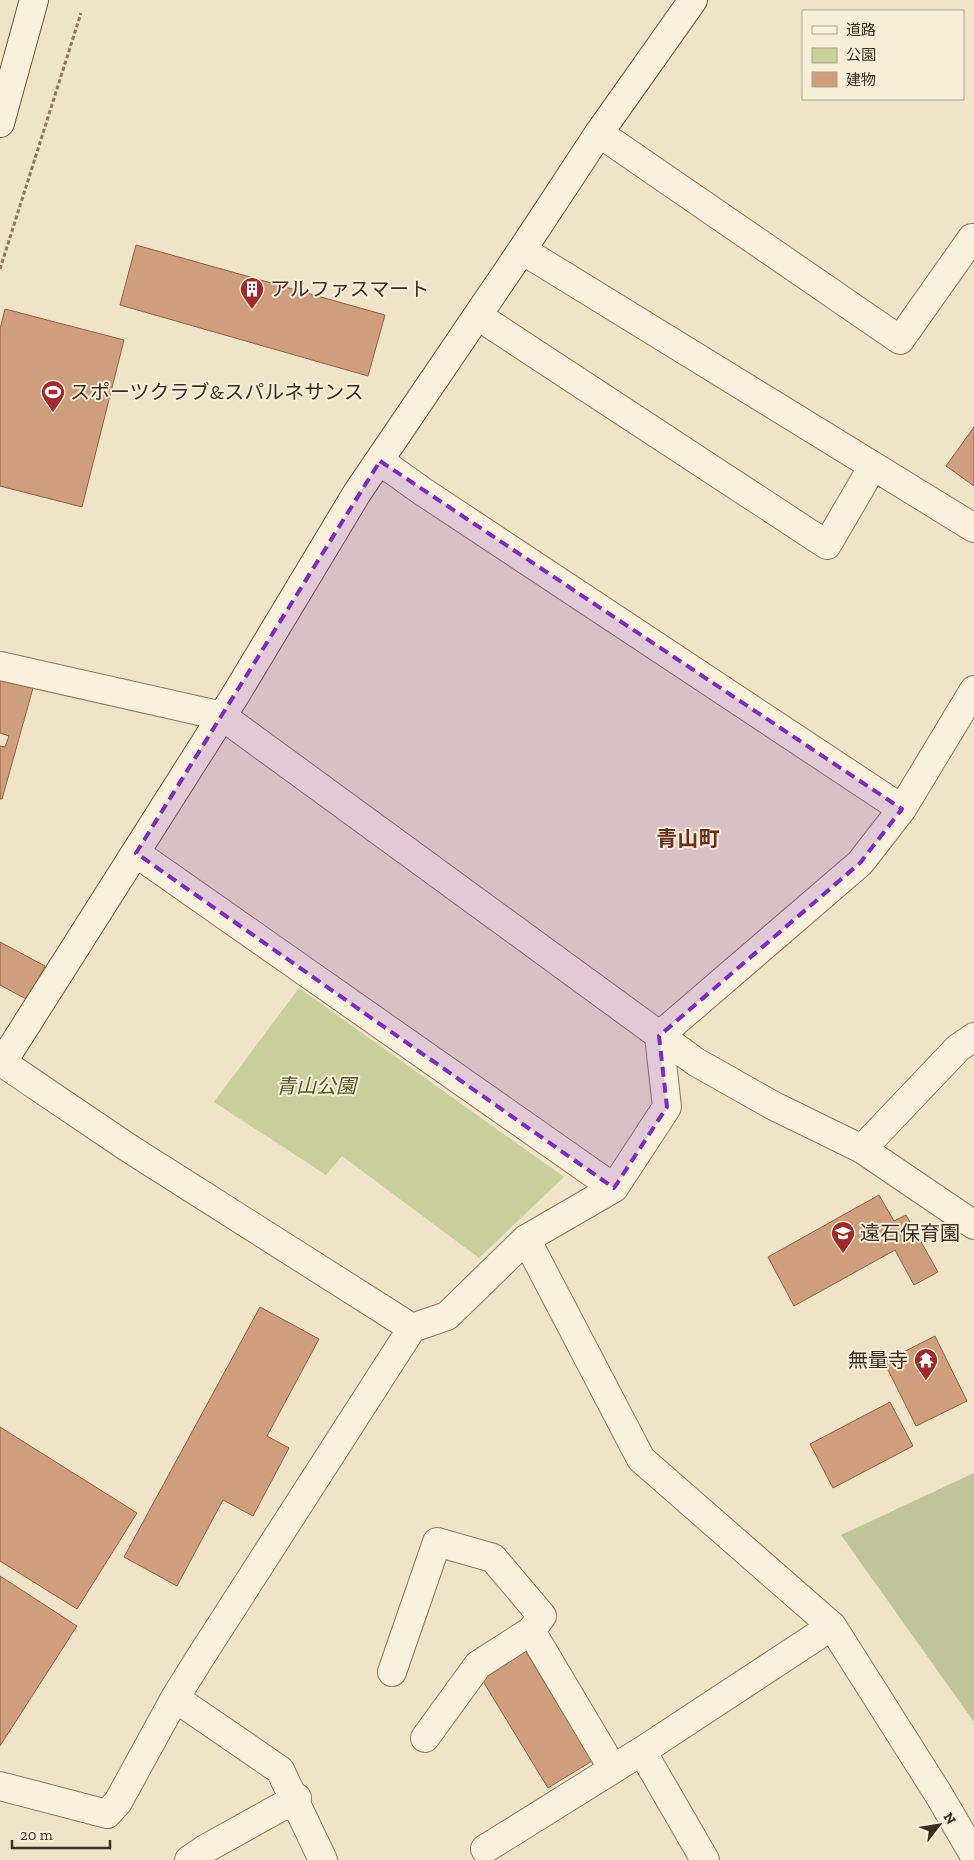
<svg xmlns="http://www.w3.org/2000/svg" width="974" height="1860" font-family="'Zilla Slab','Noto Sans JP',serif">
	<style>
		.green { fill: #c9cf9b }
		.cemetery { fill: #bfc49a }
		.building { fill: #cf9f7d; stroke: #8d5f41 }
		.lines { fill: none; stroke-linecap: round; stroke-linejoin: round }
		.street-casing { stroke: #8d765c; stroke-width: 30 }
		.secondary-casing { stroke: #6f573f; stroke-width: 30 }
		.path { stroke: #8d765c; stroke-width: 3; stroke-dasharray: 4 2.5; stroke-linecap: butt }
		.street { stroke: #faf1dc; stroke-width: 28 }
		.secondary { stroke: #faf1dc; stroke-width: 28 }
		.marked { fill: #7b2cbf; fill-opacity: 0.2; stroke: #7b2cbf; stroke-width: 4; stroke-dasharray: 10 6; stroke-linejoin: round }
		.labels { text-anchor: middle; stroke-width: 4; stroke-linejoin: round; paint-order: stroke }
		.poi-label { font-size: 20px; fill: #3d2e20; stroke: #f7eed8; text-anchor: start }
		.park-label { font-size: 20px; font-style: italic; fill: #4d5a26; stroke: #f7eed8 }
		.neighbourhood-label { font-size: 21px; font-weight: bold; fill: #6b2e1e; stroke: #f7eed8 }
	</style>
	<rect width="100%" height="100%" fill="#f0e4c8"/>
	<!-- green -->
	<path class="green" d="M299,988L564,1177L479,1258L342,1156L326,1175L214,1102Z"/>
	<!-- cemetery -->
	<path class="cemetery" d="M974,1473V1722L841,1535Z"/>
	<!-- building -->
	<path class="building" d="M136,245L385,315L368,376L120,305Z
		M5,309L124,340L82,507L0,486V329Z
		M974,427V486L946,466Z
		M0,679L33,688L2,799H0V746L5,747L9,736L0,733Z
		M0,942L45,966L28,1000L0,985Z
		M879,1195L894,1221L906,1215L938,1272L914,1285L895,1250L794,1306L768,1257Z
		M260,1307L319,1339L267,1436L289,1448L253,1516L223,1500L177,1586L124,1557Z
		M935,1336L967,1401L916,1426L884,1362Z
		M890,1402L913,1446L833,1488L810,1444Z
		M0,1427L137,1513L77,1609L0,1561Z
		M0,1576L77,1626L0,1746Z
		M525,1650L592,1761L548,1788L481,1678Z"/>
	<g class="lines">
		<!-- street casing -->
		<g class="street-casing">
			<path id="street" d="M599,133L900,340L972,238
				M522,250L974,528
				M478,316L827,545L873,466
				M380,461L422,491L902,809
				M0,666L222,716L696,1062L774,1106L862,1149L974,1225
				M136,853L614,1188
				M659,1036L860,863L902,809L974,690
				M0,1061L127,1147L412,1328
				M862,1149L958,1048L974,1037
				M526,1239L641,1459L832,1626L939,1795L974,1855
				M531,1631L613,1769
				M392,1672L437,1542L493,1558L542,1616L531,1631L478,1665L425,1738
				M175,1698L280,1770L323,1860
				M0,1786L107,1814L118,1802L175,1698L198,1661L412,1328L447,1316L526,1239L614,1188L667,1107L659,1036
				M485,1849L642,1751
				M189,1860L205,1849L297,1798
				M705,1860L642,1751L832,1626"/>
		</g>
		<!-- secondary casing -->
		<g class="secondary-casing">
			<path id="secondary" d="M0,123L34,0
				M2,1063L236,694L357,493L522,250L599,133L693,0"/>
		</g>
		<!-- path -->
		<path class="path" d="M0,269L81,13"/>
		<!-- street -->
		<use href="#street" class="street"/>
		<!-- secondary -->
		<use href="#secondary" class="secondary"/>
	</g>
	<!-- marked area -->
	<path class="marked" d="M380,461L902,809L860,863L659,1036L667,1107L614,1188L136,853Z"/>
	<!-- icons -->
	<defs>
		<g id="building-pin" transform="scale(1.25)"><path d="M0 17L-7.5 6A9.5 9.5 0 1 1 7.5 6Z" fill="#9e2a2b" stroke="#f7eed8"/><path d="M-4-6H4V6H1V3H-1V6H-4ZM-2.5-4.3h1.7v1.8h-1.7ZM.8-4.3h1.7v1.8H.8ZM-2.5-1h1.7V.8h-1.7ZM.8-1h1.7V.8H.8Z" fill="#fff"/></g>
		<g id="stadium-pin" transform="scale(1.25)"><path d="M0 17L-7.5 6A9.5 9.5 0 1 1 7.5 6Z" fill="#9e2a2b" stroke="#f7eed8"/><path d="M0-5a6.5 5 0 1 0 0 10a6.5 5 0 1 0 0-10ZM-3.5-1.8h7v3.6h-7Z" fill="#fff"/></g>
		<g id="school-pin" transform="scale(1.25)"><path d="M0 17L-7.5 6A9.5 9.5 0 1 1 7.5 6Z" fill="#9e2a2b" stroke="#f7eed8"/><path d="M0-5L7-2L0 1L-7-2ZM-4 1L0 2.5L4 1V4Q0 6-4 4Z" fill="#fff"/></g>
		<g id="temple-pin" transform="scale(1.25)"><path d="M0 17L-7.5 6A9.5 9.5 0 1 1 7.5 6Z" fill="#9e2a2b" stroke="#f7eed8"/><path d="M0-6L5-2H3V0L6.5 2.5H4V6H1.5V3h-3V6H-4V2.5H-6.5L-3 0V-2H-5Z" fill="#fff"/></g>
	</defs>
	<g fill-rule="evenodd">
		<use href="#building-pin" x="252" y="289"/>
		<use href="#stadium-pin" x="53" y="392"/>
		<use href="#school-pin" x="843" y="1233"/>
		<use href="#temple-pin" x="926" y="1360"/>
	</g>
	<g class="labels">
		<!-- poi labels -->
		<g class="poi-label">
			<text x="270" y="296">アルファスマート</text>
			<text x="70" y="399">スポーツクラブ&amp;スパルネサンス</text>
			<text x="860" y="1240">遠石保育園</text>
			<text x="908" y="1367" text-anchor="end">無量寺</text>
		</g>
		<!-- park labels -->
		<g class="park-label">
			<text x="316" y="1093">青山公園</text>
		</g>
		<!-- neighbourhood labels -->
		<g class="neighbourhood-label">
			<text x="688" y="846">青山町</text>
		</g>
	</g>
	<!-- legend -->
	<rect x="802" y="10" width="162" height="90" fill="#f7eed8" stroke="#ada18e"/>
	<rect x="812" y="26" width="25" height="8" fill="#faf1dc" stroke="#ada18e"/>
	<text x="846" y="35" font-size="15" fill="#3d2e20">道路</text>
	<rect x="812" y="48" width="25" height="15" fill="#c9cf9b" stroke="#ada18e"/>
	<text x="846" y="60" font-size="15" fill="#3d2e20">公園</text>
	<rect x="812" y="72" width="25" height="15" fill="#cf9f7d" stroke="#ada18e"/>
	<text x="846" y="85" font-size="15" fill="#3d2e20">建物</text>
	<!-- north arrow -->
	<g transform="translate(939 1825) rotate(59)" stroke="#f7eed8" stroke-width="4" paint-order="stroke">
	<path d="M0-4L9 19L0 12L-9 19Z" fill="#3d2e20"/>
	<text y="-8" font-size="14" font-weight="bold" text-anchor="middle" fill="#3d2e20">N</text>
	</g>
	<!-- scale -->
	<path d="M12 1840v8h98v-8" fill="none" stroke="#3d2e20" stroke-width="2.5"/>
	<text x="20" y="1840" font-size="15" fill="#3d2e20" stroke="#f7eed8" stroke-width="4" paint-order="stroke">20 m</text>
</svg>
